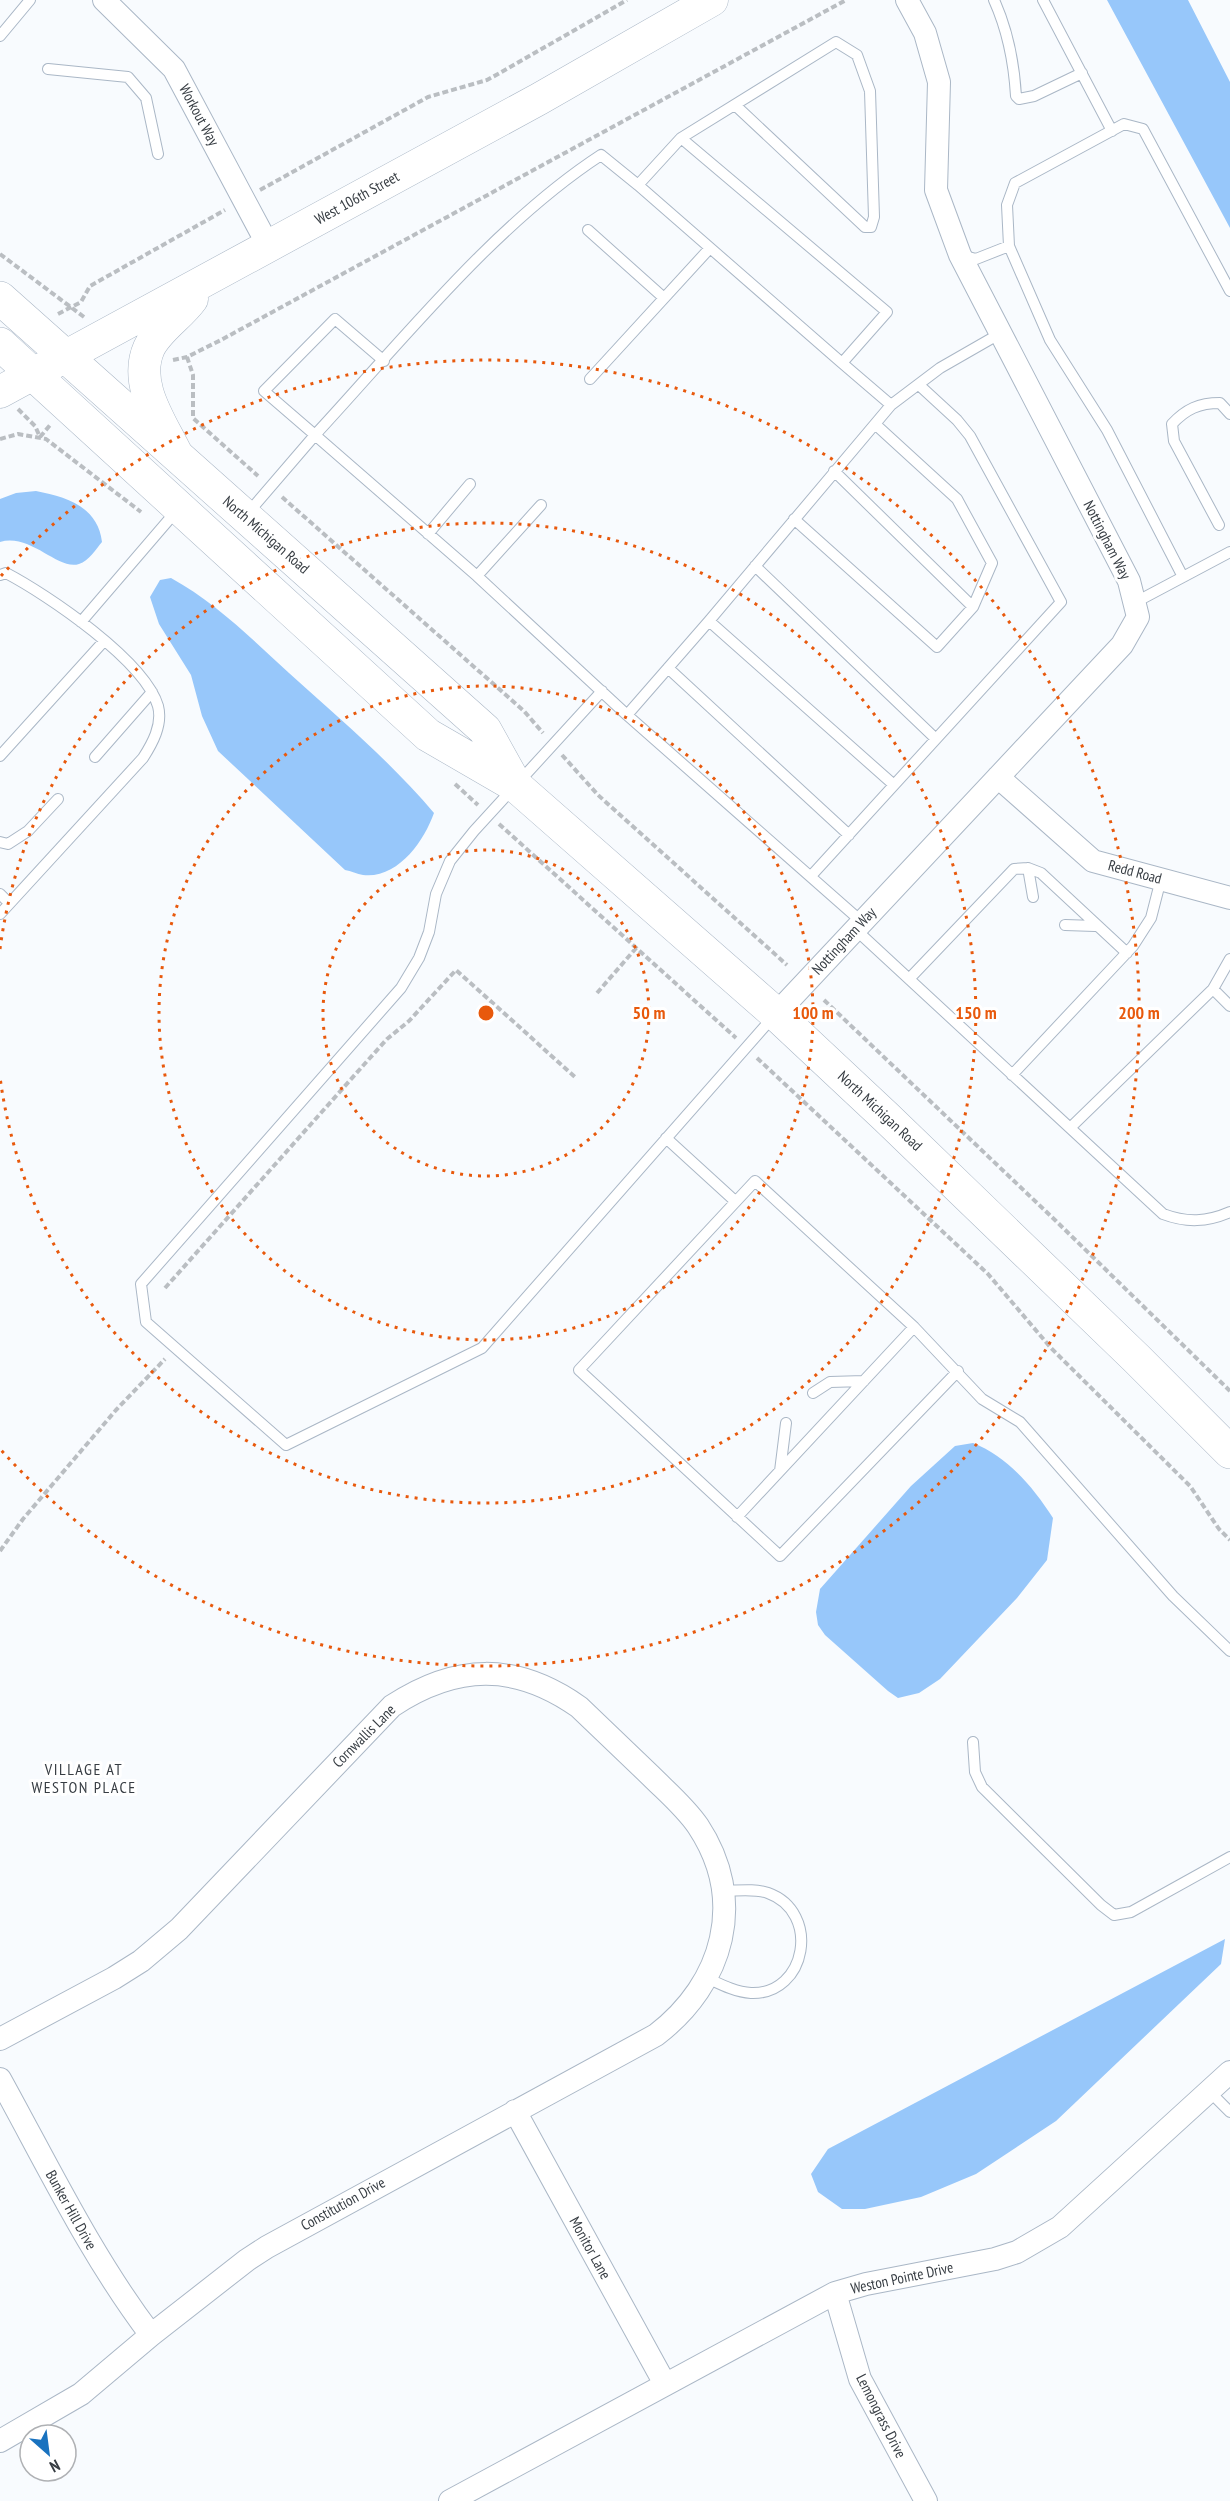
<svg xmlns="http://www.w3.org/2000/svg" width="1230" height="2501" font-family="'PT Sans Narrow',sans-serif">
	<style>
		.water { fill: #97c7fa }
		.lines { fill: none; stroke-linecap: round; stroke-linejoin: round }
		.lane-casing { stroke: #aab7c6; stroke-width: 12 }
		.street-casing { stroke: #aab7c6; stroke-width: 24 }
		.secondary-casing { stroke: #aab7c6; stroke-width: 33 }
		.primary-casing { stroke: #aab7c6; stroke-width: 34 }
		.path { stroke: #babec2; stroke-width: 4; stroke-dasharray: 6 3; stroke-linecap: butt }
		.lane { stroke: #fff; stroke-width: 10 }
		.street { stroke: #fff; stroke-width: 22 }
		.secondary { stroke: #fff; stroke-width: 32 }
		.primary { stroke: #fff; stroke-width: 33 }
		.ring { fill: none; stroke: #e8590c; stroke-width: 3; stroke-dasharray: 3 6 }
		.labels { text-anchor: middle; stroke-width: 6; stroke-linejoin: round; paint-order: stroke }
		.street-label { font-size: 15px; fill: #373d43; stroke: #fff }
		.neighbourhood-label { font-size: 16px; letter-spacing: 1.5px; fill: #373d43; stroke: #fff }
		.centre { fill: #e8590c; stroke: #fff; stroke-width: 3 }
		.ring-label { font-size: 18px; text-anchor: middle; font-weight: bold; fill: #e8590c; stroke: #fff; stroke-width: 6; stroke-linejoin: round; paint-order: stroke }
	</style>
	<rect width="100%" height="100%" fill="#f8fbfe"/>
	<!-- water -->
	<path class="water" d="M1107,0H1188L1230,82V228Z
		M36,491C67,497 98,507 102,542C96,549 89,561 79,564C58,571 31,533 0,542V499L16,493Z
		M171,578C215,602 252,639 289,673C339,718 391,762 434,813C424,841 398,879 363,875C357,874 351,871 345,870L218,751L202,716L191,675L159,624L150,597L160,580Z
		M973,1443C1008,1457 1033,1487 1053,1518L1047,1560L1017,1598L940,1679L919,1693L898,1698L888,1691L825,1635L818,1625L816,1612L820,1589L911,1486L955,1446Z
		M1225,1939L1221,1964L1056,2121L976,2174L921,2197L865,2209H842L818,2192L811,2174L828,2149Z"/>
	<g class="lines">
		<!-- lane casing -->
		<g class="lane-casing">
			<path id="lane" d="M994,0C1008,31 1014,62 1016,96L1019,99L1034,96L1082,73
				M1043,0L1112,131
				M0,36L30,0
				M48,69L128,77L146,98L158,154
				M681,138L836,42L857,55L870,91L874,217L871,227H865L735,105
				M638,185L842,363
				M588,230L664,298
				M1009,246L1050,340L1107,430L1183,577
				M961,255L976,259L1009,246L1007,205L1015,183L1124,124L1143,129L1230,291
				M590,379L710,248
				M834,471L973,607
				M248,513L315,435L264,391L335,319L384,361
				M794,519L937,647L973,607L992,563L957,499L875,424
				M1219,525L1174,441L1172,424C1186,409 1199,403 1220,403L1230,414
				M428,534L470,484
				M755,566L936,739
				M0,575L6,573C48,595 145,661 158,706C163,725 152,744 143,758L0,914
				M477,576L541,505
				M1134,603L1230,552
				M709,621L894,785
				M81,622L178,509
				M668,668L849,835
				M602,691L474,831L450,861L436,894L429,932L419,958L401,988L141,1284L146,1322L286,1445L482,1348L773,1017
				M627,715L709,621L891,405L940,368L1001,333
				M0,756L104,641
				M95,757L152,692
				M0,842L8,844L28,831L58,799
				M1028,868L1033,897
				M811,876L1061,602L970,436L957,420L919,385
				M0,894L9,903
				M862,922L627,715L477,576L315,435C402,341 494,225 601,155L638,185L681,138L887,312L842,363L891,405
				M1065,925L1095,926
				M855,929L1163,1214C1187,1223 1207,1222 1230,1212
				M1230,959L1213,989L1230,1006
				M909,979L1014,869L1028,868L1041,873L1127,953
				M1012,1075L1133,946L1151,918L1161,879
				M1070,1128L1213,989
				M666,1138L735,1201
				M958,1371L780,1556L579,1370L755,1181L914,1327L982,1399L1020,1422L1173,1596L1230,1651
				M813,1393L830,1382L864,1381
				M780,1471L786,1423
				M737,1517L914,1327
				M973,1742L975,1772L982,1787L1101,1905L1114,1915L1131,1912L1230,1857
				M707,1978C720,1984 735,1992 751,1993C807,1995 821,1912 768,1893C754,1888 737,1891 722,1891
				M1210,2092L1230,2112"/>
		</g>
		<!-- street casing -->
		<g class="street-casing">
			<path id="street" d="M104,0L174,69L269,247
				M998,777L1093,861L1230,898
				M776,1014L1122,645L1138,617L1129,581L960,255L936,190L939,82L925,33L907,0
				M0,2039L114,1978L141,1961L179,1929L392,1706C456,1664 515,1662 579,1707C603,1730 627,1753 651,1776C667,1792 685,1807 698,1826C747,1900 724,1983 656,2035L267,2247L247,2260L151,2335L81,2394L0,2441
				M0,2079C48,2166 91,2256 151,2335
				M515,2111L665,2384
				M835,2293L860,2379L926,2501
				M450,2501L835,2293L866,2284L995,2259L1017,2252L1060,2227L1230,2072"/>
		</g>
		<!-- secondary casing -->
		<g class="secondary-casing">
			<path id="secondary" d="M0,392L539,99L712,0
				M176,453C161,422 133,384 149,348C158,329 180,316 192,299"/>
		</g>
		<!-- primary casing -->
		<g class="primary-casing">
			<path id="primary" d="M0,298L485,730L515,784
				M0,344L428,735L516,786L776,1014L886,1117L1137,1359L1230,1452"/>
		</g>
		<!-- path -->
		<path class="path" d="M260,190L428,97L487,80L498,74L627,0
			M0,254L84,317
			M58,314L81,302L90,286L225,210
			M187,357L193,375V418L258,476
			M173,360L187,357L221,340L846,0
			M18,409L35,426L40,437
			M40,437L51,424
			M0,439L18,434L46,439L141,512
			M282,497L524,711L543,733
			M562,755L598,795L787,965
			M455,784L478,805
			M499,824L736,1038
			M597,993L637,947
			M824,1000L1056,1221L1230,1391
			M757,1058L988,1274L1051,1348L1190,1486L1219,1529L1230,1540
			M165,1288L369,1059L387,1039L409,1021L456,970L575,1077
			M0,1551L23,1519L116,1410L165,1359"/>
		<!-- lane -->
		<use href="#lane" class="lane"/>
		<!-- street -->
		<use href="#street" class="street"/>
		<!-- secondary -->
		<use href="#secondary" class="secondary"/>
		<!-- primary -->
		<use href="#primary" class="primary"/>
	</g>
	<!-- distance rings -->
	<g class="ring">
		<circle cx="486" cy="1013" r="163"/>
		<circle cx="486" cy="1013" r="327"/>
		<path d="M0 949A490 490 0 1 1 0 1077"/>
		<path d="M1 576A653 653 0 1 1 1 1450"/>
	</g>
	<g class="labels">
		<!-- street labels -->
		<g class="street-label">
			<text transform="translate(199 115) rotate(62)" y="5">Workout Way</text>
			<text transform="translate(357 198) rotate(-29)" y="5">West 106th Street</text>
			<text transform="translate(266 535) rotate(41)" y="5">North Michigan Road</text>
			<text transform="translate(1107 540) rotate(63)" y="5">Nottingham Way</text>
			<text transform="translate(1135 872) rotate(15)" y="5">Redd Road</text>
			<text transform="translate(844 941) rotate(-47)" y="5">Nottingham Way</text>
			<text transform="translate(880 1111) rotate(43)" y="5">North Michigan Road</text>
			<text transform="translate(364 1736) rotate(-45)" y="5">Cornwallis Lane</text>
			<text transform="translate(343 2204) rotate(-29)" y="5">Constitution Drive</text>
			<text transform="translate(71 2210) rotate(61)" y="5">Bunker Hill Drive</text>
			<text transform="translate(590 2248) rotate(61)" y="5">Monitor Lane</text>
			<text transform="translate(902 2278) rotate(-12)" y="5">Weston Pointe Drive</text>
			<text transform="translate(881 2416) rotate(63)" y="5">Lemongrass Drive</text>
		</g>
		<!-- neighbourhood labels -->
		<g class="neighbourhood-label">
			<text x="84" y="1775">VILLAGE AT<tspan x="84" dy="18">WESTON PLACE</tspan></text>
		</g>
	</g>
	<circle cx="486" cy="1013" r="9" class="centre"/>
	<g class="ring-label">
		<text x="649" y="1019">50 m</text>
		<text x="813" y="1019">100 m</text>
		<text x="976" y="1019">150 m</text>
		<text x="1139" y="1019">200 m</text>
	</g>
	<!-- north arrow -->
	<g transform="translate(48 2453) rotate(152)"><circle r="28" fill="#ffffff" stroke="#afb1b4" stroke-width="1.5"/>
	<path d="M0-4.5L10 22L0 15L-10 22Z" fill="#1972bf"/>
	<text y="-9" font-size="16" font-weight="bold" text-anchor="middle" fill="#373d43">N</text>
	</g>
</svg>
